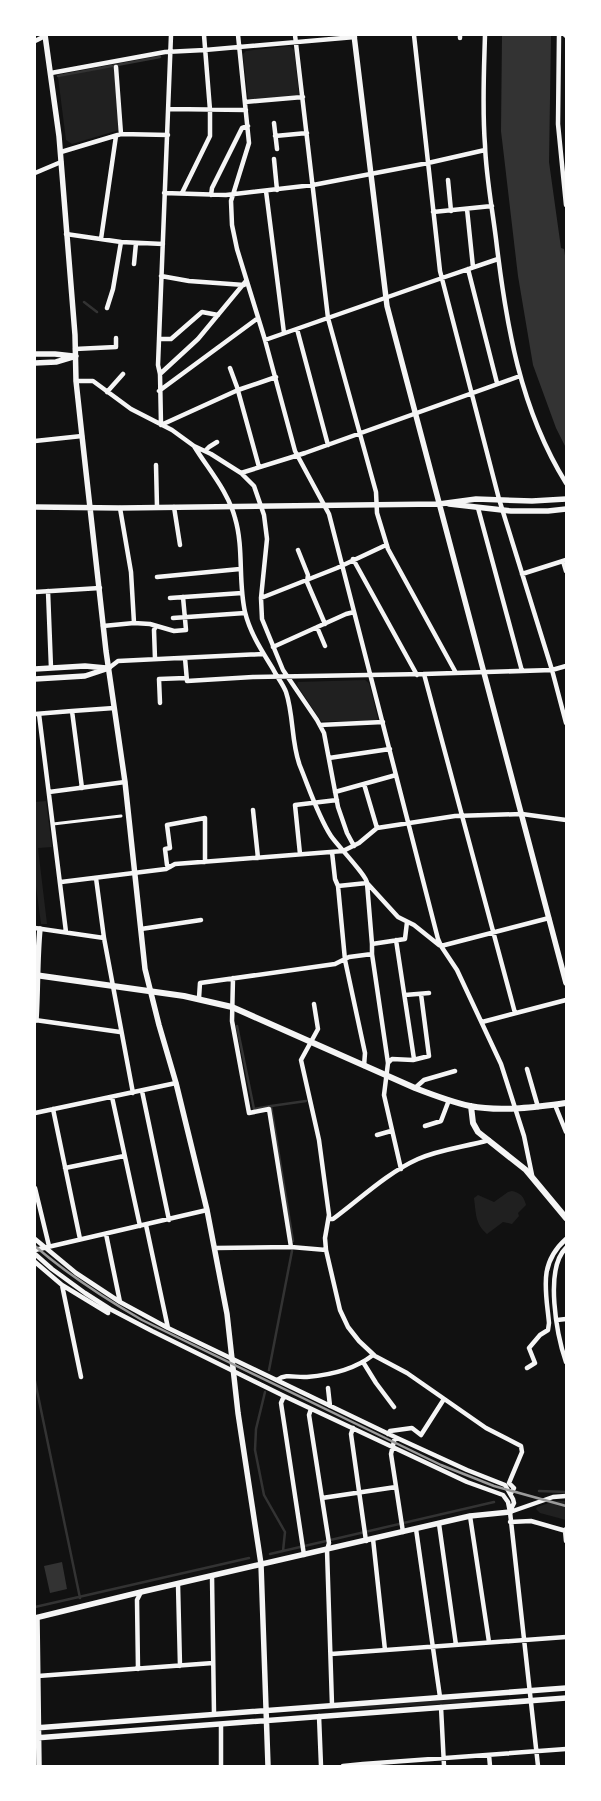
<svg xmlns="http://www.w3.org/2000/svg" width="601" height="1801" font-family="'Work Sans',sans-serif">
	<style>
		.green { fill: #202020 }
		.water { fill: #333 }
		.lines { fill: none; stroke-linecap: round; stroke-linejoin: round }
		.stream { stroke: #333; stroke-width: 2.5 }
		.pedestrian { stroke: #f5f5f5; stroke-width: 3 }
		.minor { stroke: #f5f5f5; stroke-width: 4.5 }
		.tertiary { stroke: #f5f5f5; stroke-width: 5.5 }
		.secondary { stroke: #f5f5f5; stroke-width: 6 }
		.rail { stroke: #9a9a9a; stroke-width: 2.5 }
	</style>
	<rect width="100%" height="100%" fill="#111"/>
	<!-- green -->
	<path class="green" d="M290,46L294,50L299,94L297,96L251,100L248,98L243,54L246,51Z
		M114,66L119,130L72,144L66,140L58,77Z
		M365,680L369,683L378,719L376,721H321L297,685L298,682Z
		M46,801L52,847L38,848L47,924H41L35,879V802Z
		M512,1191C521,1193 524,1197 526,1205L518,1213L519,1216L512,1224L503,1222L487,1234C475,1224 476,1213 474,1198L478,1195L494,1202L508,1192Z
		M555,1501H566V1520L540,1513L536,1509L537,1507Z
		M456,1699L472,1700L470,1702L348,1710L321,1709Z"/>
	<!-- water -->
	<path class="water" d="M502,35H551L549,162L561,248L564,249L566,262V448L556,428L533,365L518,276L501,131Z
		M62,1562L67,1589L50,1593L44,1566Z"/>
	<g class="lines">
		<!-- stream -->
		<path class="stream" d="M58,76L160,57
			M84,302L97,312
			M237,1026L254,1109L271,1106L293,1241
			M271,1106L306,1101
			M269,1370L292,1251
			M35,1381L80,1598
			M265,1392L256,1429L255,1450L264,1495L285,1532L283,1551
			M539,1491L566,1492
			M516,1492H517
			M270,1554L494,1502
			M35,1607L249,1558"/>
		<!-- pedestrian -->
		<path class="pedestrian" d="M53,824L121,816"/>
		<!-- minor -->
		<path class="minor" d="M238,35L249,143L231,201L232,225L237,249L265,340L295,451L329,514L438,939L441,946L457,970L501,1064L524,1136L532,1175
			M295,35L328,318L376,492L377,513L388,549L456,673
			M414,35L440,271L499,499L552,670L566,723
			M460,35V38
			M485,35C484,71 482,108 485,145C486,176 492,207 496,239C506,324 520,409 566,483
			M559,35L558,124L566,205
			M565,35L566,36
			M35,41L45,36
			M116,67L121,134
			M51,73L165,52L205,50L355,37
			M245,102L303,97
			M169,109L246,110
			M274,123L277,149
			M275,136L307,133
			M61,152L121,134L168,135
			M274,159L277,190
			M35,173L61,162
			M448,180L451,211
			M266,191L284,333
			M164,193L226,195L313,185L428,163L485,150
			M182,193L210,136V110L204,35
			M211,195L212,188L242,128L248,126
			M467,209L473,267
			M433,212L492,206
			M66,234L121,242L163,244
			M101,239L116,136
			M134,264L136,243
			M468,269L497,383
			M161,276L189,281L244,285
			M107,308L113,289L121,242
			M297,329L328,445
			M159,339H171L202,312L218,315
			M265,340L442,278L498,259
			M75,349L116,347V338
			M230,368L237,387L259,467
			M160,374L198,339L246,281
			M76,381H93L131,409L172,430L194,446L211,454L241,473L254,486L264,515L267,539L261,598L262,619L283,670L317,720L324,733L338,807L347,833L354,846
			M159,391L258,318
			M107,392L123,374
			M161,425L160,374L158,365L171,35
			M161,425L238,390L276,377
			M35,441L82,436
			M194,446C208,469 228,491 235,518C244,548 238,581 245,612C250,633 262,651 273,669C277,677 283,684 286,692C294,716 291,743 300,766C309,788 318,816 331,836C337,845 367,876 367,883L398,917L414,925L439,945
			M205,451L209,447L217,442
			M156,465L157,507
			M241,473L305,453L520,376
			M174,507L180,545
			M478,508L522,671
			M298,550L308,575L307,582L325,624
			M353,559L417,675
			M563,561L566,571
			M522,574L566,560
			M157,577L240,569
			M48,591L51,668
			M35,592L100,588
			M170,598L242,593
			M261,598L337,568L386,545
			M173,618L245,613
			M134,623L150,624L174,631L186,630L183,597
			M103,626L134,623L131,572L120,508
			M317,627L325,646
			M273,647L346,614L354,612
			M185,658L187,681L253,677L424,674L552,670L566,666
			M155,659L154,630L156,626
			M109,668L118,661L263,654
			M424,674L515,1013
			M160,703L159,679L186,678
			M72,711L114,708
			M35,714L72,711L82,788
			M39,714L66,932
			M320,725L383,722
			M329,758L390,749
			M364,784L377,828
			M49,792L125,782
			M335,792L396,775
			M253,810L258,858
			M332,852L335,879L338,886L345,960L365,1053L364,1066
			M300,854L295,805L337,800
			M170,867L167,865L165,849L170,848L167,825L205,818V862
			M61,882L166,869L175,864L343,851L359,843L377,828L455,816L522,814L566,820
			M338,886L367,883L372,944
			M35,928L104,938L96,878
			M141,929L201,920
			M104,938L133,1093
			M396,940L414,1059
			M441,946L549,918
			M372,954V944L405,939L407,922
			M233,978L232,1021L249,1113L269,1109L291,1247
			M405,995L429,993
			M199,998L200,983L335,964L349,957L372,954L388,1063L384,1095L401,1169
			M314,1004L318,1029L301,1060L319,1140L329,1215L325,1238L326,1250L340,1310L348,1327L359,1341L375,1356L407,1373L486,1428L521,1446L522,1452L509,1483L514,1488L511,1493
			M35,1020L120,1032
			M482,1022L566,1000
			M388,1063L392,1059L413,1060L429,1056L421,994
			M527,1069L538,1107
			M415,1088L424,1080L455,1071
			M142,1091L169,1220
			M112,1097L140,1226
			M555,1105L566,1132
			M53,1109L80,1239
			M35,1113L176,1083
			M425,1126L441,1121L449,1100
			M377,1135L391,1131
			M65,1168L124,1156
			M35,1188L49,1246
			M329,1219H333C360,1199 387,1173 418,1159C441,1149 465,1147 489,1140
			M146,1225L168,1328
			M106,1234L120,1302
			M35,1239L76,1273L120,1302L168,1328L395,1437L467,1470L505,1485L513,1499L514,1503L510,1511
			M215,1248L291,1247L326,1250
			M566,1248C544,1269 557,1336 566,1362
			M35,1250L207,1210
			M35,1254L52,1269L85,1293L110,1309L152,1331L284,1396L467,1482L503,1495L508,1502L510,1512L538,1766
			M35,1262L62,1285L81,1377
			M62,1285L108,1313
			M557,1320L566,1319
			M363,1362L376,1383L394,1407
			M527,1368L535,1363L529,1348L540,1335L548,1330L549,1323C546,1290 538,1264 566,1239
			M277,1380C287,1373 295,1378 307,1377C331,1375 354,1370 373,1355
			M328,1388L330,1406
			M284,1396L281,1403L304,1555
			M311,1409L309,1415L329,1543L327,1550L332,1705
			M353,1428L351,1434L366,1541
			M388,1434L390,1431L412,1428L421,1435L444,1399
			M395,1437L391,1454L403,1532
			M322,1498L396,1487
			M510,1512L553,1497L566,1496
			M470,1516L489,1642
			M510,1522L531,1521L566,1531
			M439,1524L456,1645
			M416,1529L440,1697
			M566,1529L565,1530L566,1541
			M373,1539L385,1650
			M212,1576L214,1714
			M178,1584L180,1666
			M331,1654L566,1637
			M138,1669L137,1600L141,1592
			M38,1676L213,1663
			M441,1707L444,1766
			M319,1716L321,1766
			M221,1725V1766
			M489,1755L490,1766
			M363,1764L566,1749
			M343,1766L363,1764V1766"/>
		<!-- tertiary -->
		<path class="tertiary" d="M45,35L59,136L75,335L76,381L82,436L106,651L125,782L145,969L159,1025L176,1083L207,1210L227,1314L238,1413L261,1564L268,1766
			M354,35L387,306L566,983
			M35,354H55L73,356
			M35,363L56,362L76,356
			M449,504L511,511H548L566,509
			M35,507L120,508L439,504L476,499L532,501L566,499
			M35,669L85,666L106,668
			M35,679L85,676L109,668
			M36,1020C38,990 37,959 40,929
			M35,1618L141,1592L470,1516L510,1512
			M37,1618L39,1766
			M35,1728L566,1688
			M35,1738L566,1698"/>
		<!-- secondary -->
		<path class="secondary" d="M35,975L184,996L232,1007L415,1088C433,1095 451,1102 470,1106C501,1112 535,1107 566,1103
			M471,1106L473,1123L478,1132L526,1170L566,1218"/>
		<!-- rail -->
		<path class="rail" d="M35,1246C68,1275 104,1298 142,1320L441,1465L494,1486L566,1506"/>
	</g>
	<!-- border -->
	<rect width="601" height="1801" fill="none" stroke="#ffffff" stroke-width="72"/>
</svg>
